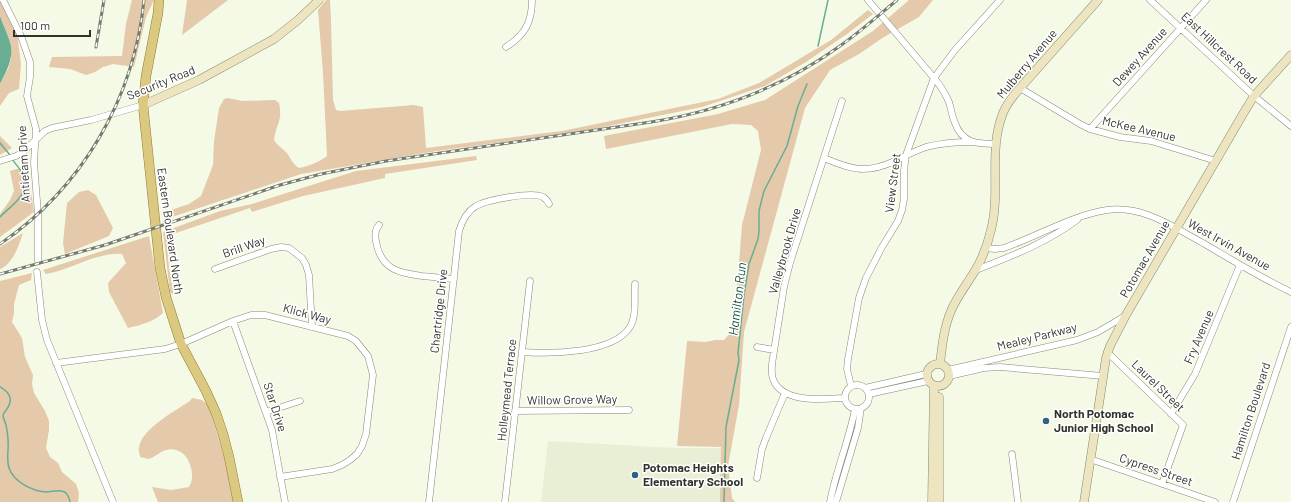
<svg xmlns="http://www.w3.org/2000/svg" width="1291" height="502" font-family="Barlow,sans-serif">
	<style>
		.built { fill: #e9efd5 }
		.green { fill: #e4c9aa }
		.water { fill: #68ae92 }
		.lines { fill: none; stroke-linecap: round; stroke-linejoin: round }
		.stream { stroke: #68ae92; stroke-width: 1.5 }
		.street-casing { stroke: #858978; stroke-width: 7 }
		.secondary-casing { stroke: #858978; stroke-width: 9 }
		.primary-casing { stroke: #907d2d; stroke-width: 10 }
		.street { stroke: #fff; stroke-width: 6 }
		.secondary { stroke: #ede4c0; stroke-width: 8 }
		.primary { stroke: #dbc982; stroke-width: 9 }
		.rail-casing { stroke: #777a6f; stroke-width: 3 }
		.rail { stroke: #fff; stroke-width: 1.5; stroke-dasharray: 4.5; stroke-linecap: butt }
		.poi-dot { fill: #326280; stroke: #fff; stroke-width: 1.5 }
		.labels { text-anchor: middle; stroke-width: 3; stroke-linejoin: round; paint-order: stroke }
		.street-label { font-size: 12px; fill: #31332c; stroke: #fff }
		.poi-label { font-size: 12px; font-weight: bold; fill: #31332c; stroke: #fff; text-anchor: start }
		.water-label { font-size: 13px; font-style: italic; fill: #18513d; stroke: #fff }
	</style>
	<rect width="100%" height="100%" fill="#f5fae6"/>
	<!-- built -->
	<path class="built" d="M548,441L674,448H726L724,502H541Z"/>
	<!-- green -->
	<path class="green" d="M0,0L17,33L21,64L19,89L9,93L0,106V84L8,69L11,59V45L0,16Z
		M132,0H154L146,17L134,67L113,64L103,67L95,72L86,75L70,69L49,67L52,57L122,56L126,24Z
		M187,0H228L182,35Z
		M326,0H330L331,21L333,100L336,110L340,111L414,105L423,107L426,148L562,131L718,99L759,83L831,40L868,10L873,14L847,34L806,62L765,86L702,107L589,130L437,151L301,174L169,218L168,211L189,204L201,196L213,165L214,141L219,108L224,99L228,98L242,101L275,100L279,103C283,121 276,124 274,140C277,145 282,148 286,152C291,158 292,164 299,168C309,166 319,162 327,156L323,73L318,10Z
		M909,0H933L919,17L884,37L859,54L830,70L805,108L744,332L739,405L728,466L732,498L735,502H720L721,447L677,446L687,341L706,342L715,340H724L731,332L735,314L742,225L761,150L758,131L751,125L732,124L606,149L604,136L718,114L765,100L873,31Z
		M0,136L12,148L0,155Z
		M476,156L477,160L385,174V178L303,196L252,212L250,208L167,236L169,268L174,295L170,292L163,232L220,211L252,204L356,171Z
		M27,166L34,212L0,237V214L10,200L14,191L10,171Z
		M88,190L96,195L113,228L109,236L65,254L63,243L67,203L79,192Z
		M23,233C19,245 13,264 0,269V247Z
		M149,236L163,313C153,322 141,325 128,328L109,292L108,283L126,263L122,254C96,252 71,270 46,274L43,270Z
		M32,273L31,280L19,285L14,304V313L12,322L22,338L25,357L33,375L32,384L34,393L45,411L49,421V430L46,448L50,457L58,463L62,472L76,484L79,493L78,502H0V281Z
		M192,398L202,400L209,406L235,494L233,502H158L152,487L171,490L189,487C190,485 192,481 192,478C193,463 183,445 166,450C161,451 155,457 149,459L140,457C140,454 138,450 139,448C141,429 175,411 190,401Z"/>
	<!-- water -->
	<path class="water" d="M0,16C3,25 9,37 11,46C13,60 6,72 0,84Z"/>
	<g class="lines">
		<!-- stream -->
		<path class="stream" d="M818,46L828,0
			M0,143L10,155
			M0,217C12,204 32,195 22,173C20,168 15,164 13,160
			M0,387C9,392 14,399 7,409C5,412 3,413 3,416C4,420 5,422 6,425C7,430 8,436 8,441C9,450 6,459 9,468C14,482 32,491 46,492C51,492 57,490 61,491C67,491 69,497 70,502
			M724,502L726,427L739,360L738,353L744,295L749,264L758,239L759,231V211L764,191L787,146L798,106L807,84"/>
		<!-- street casing -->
		<g class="street-casing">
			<path id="street" d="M3,0L21,36L30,62V77L27,96L36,129L34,163L38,214V261
				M868,0L934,78C940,85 945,93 949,102C951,109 952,116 955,123C962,143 977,144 996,144
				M1150,0L1254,96L1291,126
				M506,47C525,35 532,22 532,0
				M1020,88L1080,124L1090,129L1120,137L1151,141L1216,161
				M842,101L790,263L784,287L772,364C772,369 771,374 773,379C782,404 824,399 844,398
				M1090,129L1206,0
				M824,158C852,170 866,174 895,161C905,156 915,151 926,147C941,143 956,142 972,142
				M0,161L16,156L23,152L45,131L52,128L91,120L143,105
				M379,225C374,231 375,238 377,246C383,270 400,273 422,276C433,277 443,278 454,279
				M986,248L995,249L1004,248C1038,236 1070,216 1107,210C1143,205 1173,227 1203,243C1232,260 1261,278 1291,292
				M215,269L271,249L281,247L289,248L302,258L306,265L309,275L312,327
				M976,270C1012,256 1046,243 1077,220
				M37,272L42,320L47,340L113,502
				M233,321L272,430L285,502
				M757,347L774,350
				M522,352C550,354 613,354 630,327C637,315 634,298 635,284
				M1107,352L1183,425L1162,484
				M56,363L165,349L181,344L233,321L251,315H265L348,336L356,341L368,356L373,375L366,434L362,446L357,454L350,460L342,465L332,469L280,477
				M948,370L1077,340L1098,332L1125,316
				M949,376L984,368L1000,367L1103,376
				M845 397a12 12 0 1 1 24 0a12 12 0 1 1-24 0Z
				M851,386L847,369L848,359L859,298L866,278L882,247L898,221L902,210L904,199V170L906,155L934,78L955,50L1000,0
				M865,388L926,374
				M869,394L928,381
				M515,411L629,410
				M266,412L300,401
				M1171,414L1195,374L1240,265
				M1012,454L1018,502
				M1090,459L1215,502
				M757,478L762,449L766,438L785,393
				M429,502L459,231C462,221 466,212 476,206C487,200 532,191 543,197C546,199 548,201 549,204
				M505,502L530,281
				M830,502C836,470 849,441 855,409
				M836,502L858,428L861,408
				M1233,502L1291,327"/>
		</g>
		<!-- secondary casing -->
		<g class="secondary-casing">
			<path id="secondary" d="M143,105L199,80L274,39L298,20L319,0
				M927 375a11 11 0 1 1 22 0a11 11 0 1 1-22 0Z
				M940,364C942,346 944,327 951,311C957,296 968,283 976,269C983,257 988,243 991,230C1001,192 988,150 1003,113C1007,103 1013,96 1020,88L1098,0
				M932,502L934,386
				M939,502V397
				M1084,502L1106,358L1110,346L1126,315L1243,114L1254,96L1291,55"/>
		</g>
		<!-- primary casing -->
		<g class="primary-casing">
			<path id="primary" d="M159,0L158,13L146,76L143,105L160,268L166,297L181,344L206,391L216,413L223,434L229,457L238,502"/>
		</g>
		<!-- street -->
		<use href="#street" class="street"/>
		<!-- secondary -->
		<use href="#secondary" class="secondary"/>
		<!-- primary -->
		<use href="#primary" class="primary"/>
		<!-- rail casing -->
		<g class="rail-casing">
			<path id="rail" d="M96,47L104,0
				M0,244C82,188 134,99 144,0
				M0,274L105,245L280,185L321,174L386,161L651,122C720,111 783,87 840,46C860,32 878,16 897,0"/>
		</g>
		<!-- rail -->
		<use href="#rail" class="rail"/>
	</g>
	<!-- markers -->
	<g class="poi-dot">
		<circle cx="1046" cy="421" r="4"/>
		<circle cx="635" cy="475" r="4"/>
	</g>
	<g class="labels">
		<!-- street labels -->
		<g class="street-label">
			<text transform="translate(1219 48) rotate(43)" y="4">East Hillcrest Road</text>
			<text transform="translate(1140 57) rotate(-48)" y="4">Dewey Avenue</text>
			<text transform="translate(1027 64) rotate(-50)" y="4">Mulberry Avenue</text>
			<text transform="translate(161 83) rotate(-22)" y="4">Security Road</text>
			<text transform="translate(1139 129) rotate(13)" y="4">McKee Avenue</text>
			<text transform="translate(24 164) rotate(-93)" y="4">Antietam Drive</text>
			<text transform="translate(893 183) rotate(-83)" y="4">View Street</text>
			<text transform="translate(170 231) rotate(82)" y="4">Eastern Boulevard North</text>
			<text transform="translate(1229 245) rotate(29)" y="4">West Irvin Avenue</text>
			<text transform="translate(244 247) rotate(-19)" y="4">Brill Way</text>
			<text transform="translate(785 251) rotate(-74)" y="4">Valleybrook Drive</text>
			<text transform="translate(1145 259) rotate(-60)" y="4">Potomac Avenue</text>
			<text transform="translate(439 311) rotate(-84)" y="4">Chartridge Drive</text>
			<text transform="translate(307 314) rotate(15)" y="4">Klick Way</text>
			<text transform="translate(1037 337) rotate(-14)" y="4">Mealey Parkway</text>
			<text transform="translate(1199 337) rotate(-67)" y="4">Fry Avenue</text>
			<text transform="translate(1158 386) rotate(44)" y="4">Laurel Street</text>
			<text transform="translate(507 390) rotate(-84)" y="4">Holleymead Terrace</text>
			<text transform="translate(572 400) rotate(-1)" y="4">Willow Grove Way</text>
			<text transform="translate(275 407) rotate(72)" y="4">Star Drive</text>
			<text transform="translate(1251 411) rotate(-72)" y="4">Hamilton Boulevard</text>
			<text transform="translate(1156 470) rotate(19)" y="4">Cypress Street</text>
		</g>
		<!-- poi labels -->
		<g class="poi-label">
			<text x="1054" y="418">North Potomac<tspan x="1054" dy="14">Junior High School</tspan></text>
			<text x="643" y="472">Potomac Heights<tspan x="643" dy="14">Elementary School</tspan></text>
		</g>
		<!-- water labels -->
		<g class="water-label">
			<text transform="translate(737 299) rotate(-83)" y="5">Hamilton Run</text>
		</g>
	</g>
	<!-- scale -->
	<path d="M14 30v6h76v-6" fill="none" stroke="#31332c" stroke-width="2"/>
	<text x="20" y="30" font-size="12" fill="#31332c" stroke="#ffffff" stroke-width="3" paint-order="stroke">100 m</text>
</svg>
